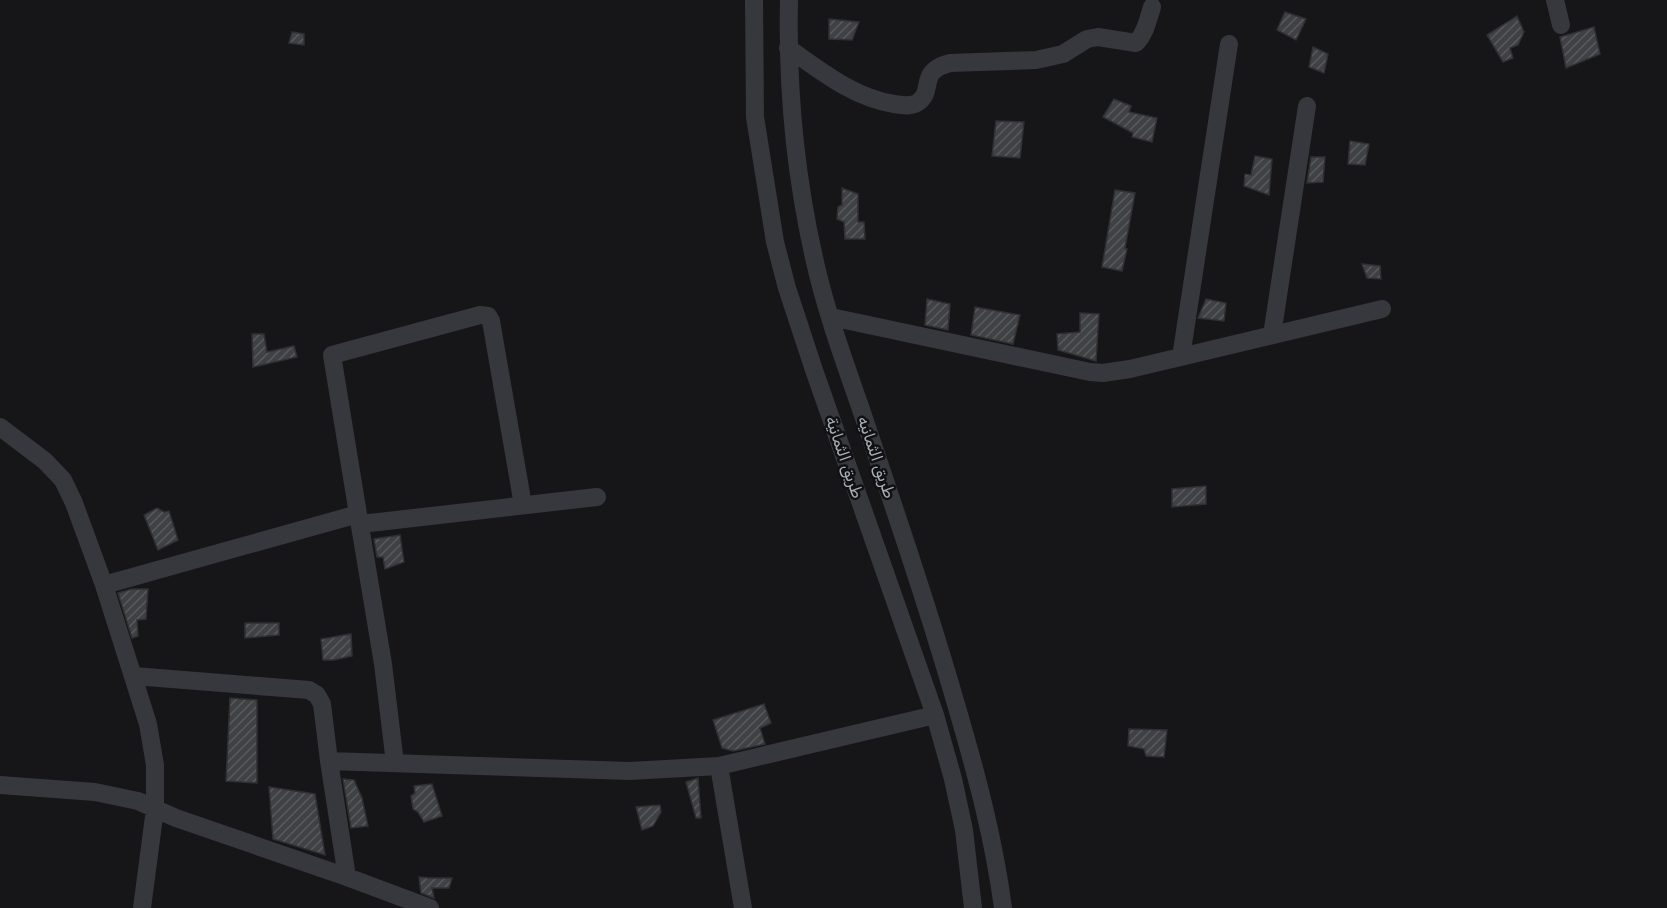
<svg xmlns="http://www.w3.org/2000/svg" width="1667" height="908" font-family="Rubik,Cairo,sans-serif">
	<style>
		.building { fill: url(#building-hatch); stroke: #303034; stroke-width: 1.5 }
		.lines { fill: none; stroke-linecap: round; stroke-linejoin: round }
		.minor { stroke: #37383d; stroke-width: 18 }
		.labels { text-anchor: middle; stroke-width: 5; stroke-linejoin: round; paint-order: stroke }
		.street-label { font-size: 16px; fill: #a8adb8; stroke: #111113 }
	</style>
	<defs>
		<pattern id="building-hatch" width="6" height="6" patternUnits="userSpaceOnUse" patternTransform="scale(1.5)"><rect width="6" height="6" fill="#404145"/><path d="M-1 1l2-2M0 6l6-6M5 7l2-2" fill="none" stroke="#595a5e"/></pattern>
	</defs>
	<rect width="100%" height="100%" fill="#161618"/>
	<!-- building -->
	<path class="building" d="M1285,12L1306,19L1296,40L1277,30Z
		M1517,16L1524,32L1518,45L1510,48L1513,58L1503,62L1487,35Z
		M829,19L859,22L852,40L829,39Z
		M1594,27L1600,54L1566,68L1560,37Z
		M292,32L304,34V45L289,43Z
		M1313,47L1328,54L1324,73L1309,67Z
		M1114,99L1131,106L1129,112L1157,118L1152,142L1132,137L1133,133L1103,117Z
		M996,121L1024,122L1020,158L992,156Z
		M1350,141L1369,144L1365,165L1348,164Z
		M1255,156L1272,159L1269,195L1244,186L1245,174L1251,175Z
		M1311,157H1325L1323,182L1307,183Z
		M842,188L858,194V222H864L865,239H845L844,222L837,219L838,207L842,205Z
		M1115,190L1135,193L1125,248L1127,249L1122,271L1102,267Z
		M1362,264L1380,266L1381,279L1367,278Z
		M927,299L950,304L948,330L925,325Z
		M1206,299L1226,303L1224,321L1198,318Z
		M975,307L1020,315L1013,344L971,335Z
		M1080,313L1099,314L1096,361L1058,350L1057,334L1080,332Z
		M252,334H264L267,352L294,346L297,357L253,367Z
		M1206,486V504L1172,507V489Z
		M157,508L164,512L169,511L178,540L158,550L144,515Z
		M400,535L404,562L385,569L383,557H377L374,539Z
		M132,589H148L146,619L137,620L138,636L132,638L118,593Z
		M245,623H279V635L245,638Z
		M351,634L352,656L334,660H323L321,639Z
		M230,698L257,700V783L226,781Z
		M764,704L771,723L760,728L765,744L733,751L722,748L713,720Z
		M1129,729L1167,730L1164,757L1146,756L1144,749L1128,746Z
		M698,778L701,818H696L686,782Z
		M343,779L354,780L362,798L368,826L351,828Z
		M432,784L442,816L424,822L418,812L413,809L411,796L415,793L414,786Z
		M269,787L315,794L325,855L273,839Z
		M660,805L661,812L653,826L642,830L636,807Z
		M419,877L430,878H452L449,888H432L434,898L421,893Z"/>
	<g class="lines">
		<!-- minor -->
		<path class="minor" d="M754,0L755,117L775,242L787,288L814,370L935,715L953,779L964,830L973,908
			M789,0C787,89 795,175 815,262C828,320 850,376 869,433C900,525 931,617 958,711C977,776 994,840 1003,908
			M1555,0L1561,25
			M788,48C821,71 854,98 894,104C902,105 910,107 917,103C936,91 916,72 950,63L1036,60L1063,54L1087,39L1098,37L1136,43C1145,34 1148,20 1152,7
			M831,317L1090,372L1103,373L1130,369L1382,309
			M1272,335L1307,106
			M1181,357L1229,44
			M0,427L45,461L63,480L74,503L104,585L148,724L155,765V809L142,908
			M358,514L332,355L480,315L488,316L491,321L523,505
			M361,524L597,497
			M104,585L358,514L383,664L395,763
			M134,676L309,690L317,695L322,704L329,761
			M719,766L743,908
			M0,785L95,792L138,801L176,818L347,877L430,908
			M347,877L329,761L630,771L719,766L935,715"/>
	</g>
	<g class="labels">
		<!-- street labels -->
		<g class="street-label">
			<text transform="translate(845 457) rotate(71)" y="6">طريق الثمانية</text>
			<text transform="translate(877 457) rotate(71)" y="6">طريق الثمانيه</text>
		</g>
	</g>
</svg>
